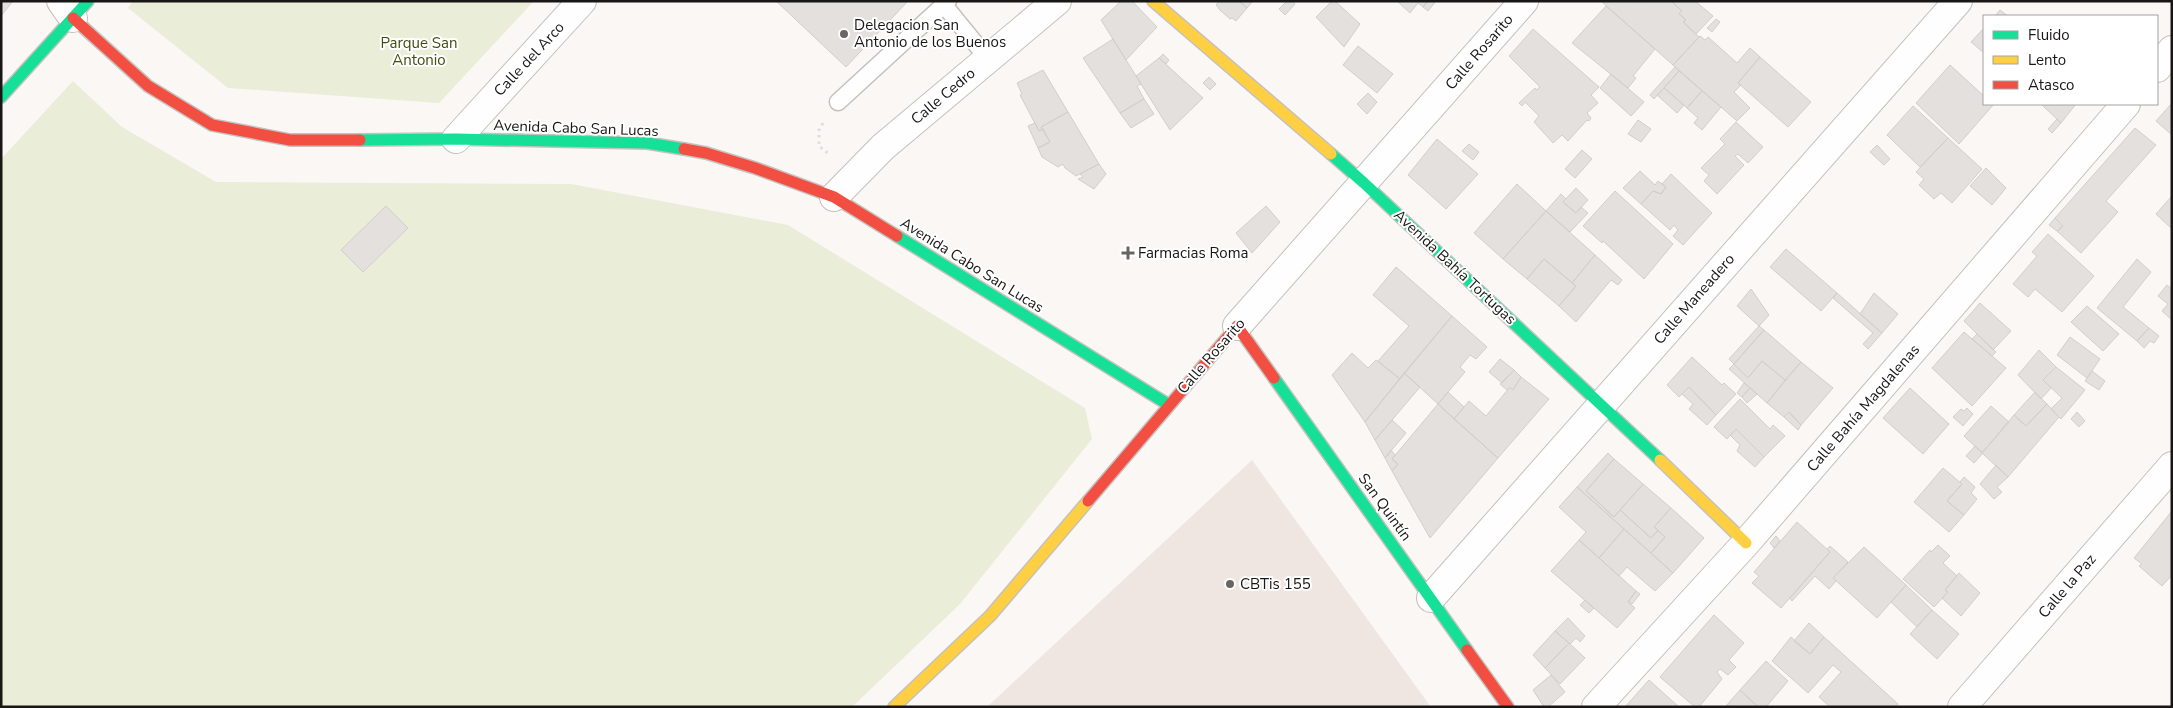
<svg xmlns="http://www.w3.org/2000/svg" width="2173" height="708" font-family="'Nunito Sans',sans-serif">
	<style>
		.built { fill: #efe6e2 }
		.green { fill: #eaedd7 }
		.building { fill: #e3e0de; stroke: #d1cecc }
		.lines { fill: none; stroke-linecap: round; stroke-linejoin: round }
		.lane-casing { stroke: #c4c1bf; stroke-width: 19 }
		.street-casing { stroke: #c4c1bf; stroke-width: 30 }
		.fast-casing { stroke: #c4c1bf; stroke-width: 14 }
		.slow-casing { stroke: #c4c1bf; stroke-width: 14 }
		.jam-casing { stroke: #c4c1bf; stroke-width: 14 }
		.path { stroke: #dfdede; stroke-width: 3; stroke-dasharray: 2.5 4; stroke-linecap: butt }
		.lane { stroke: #fefefe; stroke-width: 16 }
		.street { stroke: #fefefe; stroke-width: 28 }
		.fast { stroke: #16e098; stroke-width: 11 }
		.slow { stroke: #ffcf43; stroke-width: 11 }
		.jam { stroke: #f24e42; stroke-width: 11 }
		.poi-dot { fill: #686564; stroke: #fff; stroke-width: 2 }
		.labels { text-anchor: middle; stroke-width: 4; stroke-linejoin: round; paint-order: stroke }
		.poi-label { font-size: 15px; fill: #191716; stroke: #fff; text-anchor: start }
		.park-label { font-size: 15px; fill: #444d12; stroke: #fff }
		.street-label { font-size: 15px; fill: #191716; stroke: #fff }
	</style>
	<rect width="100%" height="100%" fill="#fbf7f5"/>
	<!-- built -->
	<path class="built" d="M1252,460L1431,707H987Z"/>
	<!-- green -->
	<path class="green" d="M133,1H534L439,103L228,88L128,8Z
		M73,81L122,127L216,182L571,184L788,225L1085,408L1092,439L960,604L852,707H1V159Z"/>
	<!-- building -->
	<path class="building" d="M1,1H13L1,16Z
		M776,1H908L846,67Z
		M1121,1H1132L1157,27L1126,60L1101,20Z
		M1219,1H1239L1247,8L1236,21L1232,18L1230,19L1220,10L1216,5Z
		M1239,1H1253L1247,8Z
		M1287,1H1292L1295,4L1285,15L1279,9Z
		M1332,1H1335L1360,24L1344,47L1316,17Z
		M1397,1H1428L1423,7L1418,3L1410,13Z
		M1428,1H1436L1428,11L1423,7Z
		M1601,1H1638L1640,3L1642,1H1671L1682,11L1679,14L1686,20L1683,22L1699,37L1673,65Z
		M1671,1H1695L1713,16L1696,34L1683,22L1686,20L1679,14L1682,11Z
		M1606,6L1655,49L1633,76L1636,78L1628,88L1572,43Z
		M2000,10L2008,16H1995Z
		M1716,19L1720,22L1712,32L1707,28Z
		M1984,28V53L1971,42Z
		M1533,29L1599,87L1591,95L1598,103L1587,113L1591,118L1589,121L1587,120L1568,141L1562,135L1553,143L1534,122L1539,116L1525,102L1522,106L1519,103L1535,88L1536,90L1540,87L1509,56Z
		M1700,36L1705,40L1708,37L1737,63L1750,48L1760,57L1738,83L1741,85L1734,92L1750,108L1737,121L1673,65Z
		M1113,39L1141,84L1137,86L1144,99L1120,113L1083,58Z
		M1358,46L1393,74L1377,93L1343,65Z
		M1163,54L1169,60L1166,64L1159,58Z
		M1760,57L1811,102L1788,127L1738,83Z
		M1159,58L1203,98L1170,130L1136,76Z
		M1950,65L1984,96V104H1994L1959,144L1916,103Z
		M1675,67L1679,71L1654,99L1650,95Z
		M1043,70L1068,112L1041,127L1043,129L1039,131L1020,95L1022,94L1017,83Z
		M1679,71L1702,91L1687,108L1664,88Z
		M1611,74L1644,102L1631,116L1600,88Z
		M1209,77L1216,84L1210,90L1203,83Z
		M1664,88L1684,105L1677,113L1657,95Z
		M1702,91L1721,107L1702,130L1694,123L1698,118L1687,108Z
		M1368,93L1377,102L1367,114L1357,104Z
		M1144,99L1154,114L1131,128L1120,113Z
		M2172,103V135L2156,121Z
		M2041,104H2076L2061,123Z
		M1913,106L1948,138L1920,167L1887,135Z
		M1068,112L1099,164L1076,176L1065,168L1063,164L1058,167L1042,157L1038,148L1050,142L1041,127Z
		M2057,119L2061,123L2052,133L2048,129Z
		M1638,120L1651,129L1641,142L1628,134Z
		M1736,122L1763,147L1748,163L1738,154L1735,156L1744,165L1717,194L1704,181L1709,175L1701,168L1725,144L1720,139Z
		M1035,123L1039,131L1043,129L1050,142L1038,148L1028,126Z
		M2135,128L2156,145L2106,201L2118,212L2081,253L2057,231L2063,226L2055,218Z
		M1948,138L1982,169L1952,203L1941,193L1934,199L1919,185L1924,179L1916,172Z
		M1437,139L1478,174L1446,209L1408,175Z
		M1469,144L1479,152L1473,160L1462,151Z
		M1877,145L1890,159L1884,165L1870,152Z
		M1582,150L1592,159L1575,178L1565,169Z
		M1099,164L1106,174L1094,189L1078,179L1083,177L1080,174Z
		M1986,168L2006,188L1992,205L1970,186Z
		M1640,171L1655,185L1658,181L1666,187L1661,194L1653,191L1641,204L1623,188Z
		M1671,174L1712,213L1683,245L1673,236L1678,230L1674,225L1670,230L1641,204L1653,191L1661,194L1666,187L1662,184Z
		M1517,184L1546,211L1503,259L1474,233Z
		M1576,188L1588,200L1576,213L1563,202Z
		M1615,191L1673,244L1644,279L1603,241L1602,243L1583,226Z
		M1561,194L1566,199L1563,202L1576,213L1581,207L1588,213L1570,232L1546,211Z
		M2171,197H2172V229L2156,214Z
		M386,206L408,228L363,272L341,250Z
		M1266,206L1280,222L1252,253L1236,233Z
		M1546,211L1595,255L1572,283L1544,259L1527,279L1503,259Z
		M2055,218L2063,226L2057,231L2049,225Z
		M2048,234L2094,276L2062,312L2035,289L2028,297L2013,284L2037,256L2032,252Z
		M1786,249L1837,293L1821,311L1770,267Z
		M1595,255L1622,280L1618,285L1611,280L1576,322L1559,306L1576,286L1572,283Z
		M1544,259L1576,286L1559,306L1527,279Z
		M2137,259L2151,272L2123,307L2149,328L2137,341L2097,308Z
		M1396,267L1452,316L1400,379L1378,361L1409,326L1373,295Z
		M2167,285L2172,289V320L2162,311L2168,304L2158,296Z
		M1751,289L1769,315L1759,326L1737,306Z
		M1837,293L1882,333L1868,349L1863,344L1873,333L1833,298Z
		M1874,293L1898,314L1882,333L1860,314Z
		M1980,303L2011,331L1993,350L1964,321Z
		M2087,306L2119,334L2103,351L2071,322Z
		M1452,316L1487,347L1476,359L1470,355L1460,367L1465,372L1438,404L1404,373Z
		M1759,326L1764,330L1734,364L1729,359Z
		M2149,328L2159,336L2154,343L2150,341L2144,348L2137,341Z
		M1764,330L1801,362L1785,380L1762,361L1748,378L1734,364Z
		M1964,332L2006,368L1972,406L1932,368Z
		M1977,334L1996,352L1992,356L1972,339Z
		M2070,337L2100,359L2087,378L2057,355Z
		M2039,350L2056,367L2043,380L2051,388L2041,399L2018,375Z
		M1352,353L1368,368L1376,360L1400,379L1365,422L1332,375Z
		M1692,357L1722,385L1724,383L1736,394L1716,415L1689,387L1679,397L1667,385Z
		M1500,359L1514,370L1502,383L1489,372Z
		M1762,361L1785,380L1767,403L1729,369L1734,364L1748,378Z
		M1801,362L1833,388L1801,425L1789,412L1784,417L1767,403Z
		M2056,367L2085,390L2061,419L2051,409L2062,398L2043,380Z
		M1514,370L1521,377L1513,390L1510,387L1507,390L1500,384Z
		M2092,371L2105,381L2099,390L2085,381Z
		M1404,373L1420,387L1375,440L1365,422Z
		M1521,377L1549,399L1498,458L1454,419L1469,401L1486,416L1510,387L1513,390Z
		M1744,383L1750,388L1742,397L1737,393Z
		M1689,387L1716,415L1707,425L1689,409L1693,404L1682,394Z
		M1750,388L1757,394L1747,403L1742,397Z
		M1910,388L1949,424L1923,454L1883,418Z
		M1448,392L1464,407L1454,419L1438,404Z
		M2035,392L2047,404L2026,426L2014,415Z
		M1740,399L1770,429L1773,425L1785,436L1764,457L1736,429L1727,439L1714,427Z
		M1438,404L1498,458L1430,538L1392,471L1398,464L1392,459Z
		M2047,404L2059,417L2008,477L1982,453L2014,415L2026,426Z
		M1991,406L2009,422L1982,453L1964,436Z
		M1967,408L1973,414L1963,426L1953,417L1961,409L1964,411Z
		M1789,412L1801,425L1798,430L1784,417Z
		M2077,412L2085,421L2079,427L2071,419Z
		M1392,420L1406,433L1385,458L1375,440Z
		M1736,429L1764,457L1755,467L1737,451L1740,445L1730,435Z
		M1975,446L1983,453L1974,463L1966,456Z
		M1391,450L1395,455L1392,459L1398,464L1392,471L1385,458Z
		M1608,453L1614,459L1586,491L1614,517L1620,510L1651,538L1658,531L1665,537L1651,553L1577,487Z
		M1614,459L1643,484L1614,517L1586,491Z
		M1996,465L2008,477L1997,487L2002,492L1994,499L1980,484Z
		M1943,468L1962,484L1947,501L1964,515L1949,532L1914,502Z
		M1964,477L1975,487L1971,493L1977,499L1964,515L1947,501L1962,484L1960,482Z
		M1643,484L1671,508L1654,527L1658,530L1651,538L1620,510Z
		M1577,487L1624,529L1599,558L1579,540L1586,532L1559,507Z
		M1671,508L1704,538L1673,573L1651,553L1665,537L1654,527Z
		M2172,511V575L2162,586L2139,566L2142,564L2134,558Z
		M1797,522L1830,552L1781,608L1752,583L1759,576L1754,572Z
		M1624,529L1673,573L1655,591L1627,567L1619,576L1599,558Z
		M1776,536L1780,541L1774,548L1770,543Z
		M1579,540L1636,591L1628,602L1635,608L1617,628L1551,571Z
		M1938,545L1950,556L1943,563L1957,576L1945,590L1948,592L1934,607L1903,579L1930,550L1931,552Z
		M1830,546L1848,562L1833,578L1836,581L1829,589L1815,576L1792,601L1790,598L1830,552L1827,549Z
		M1864,547L1906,585L1877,618L1833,578Z
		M1959,573L1980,593L1961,616L1942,598L1948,592L1945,590Z
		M1906,585L1932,610L1917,627L1891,602Z
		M1636,591L1640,594L1632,604L1628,602Z
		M1585,600L1594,608L1589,613L1580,605Z
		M1932,610L1959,634L1937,659L1910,634Z
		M1714,615L1744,643L1729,660L1736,667L1728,675L1720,669L1717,672L1722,679L1699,707H1695L1660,677Z
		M1568,618L1585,636L1580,642L1576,638L1570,644L1555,631Z
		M1809,623L1824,637L1810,654L1794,641Z
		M1555,631L1569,643L1545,668L1533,655Z
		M1791,637L1810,654L1824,637L1898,704L1896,707H1830L1819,697L1841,672L1833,665L1808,693L1772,661Z
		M1569,643L1585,658L1560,684L1545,668Z
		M1766,661L1788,681L1766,707H1758L1740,690Z
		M1551,675L1565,692L1548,707H1544L1533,690Z
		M1649,680L1679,707H1625Z
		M1740,690L1758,707L1726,706Z"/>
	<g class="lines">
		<!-- lane casing -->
		<g class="lane-casing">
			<path id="lane" d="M944,5L988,59
				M838,102L948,1"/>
		</g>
		<!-- street casing -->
		<g class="street-casing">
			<path id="street" d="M61,1L73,18
				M2157,68L2172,50
				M456,139L582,1
				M834,197L883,147L1057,1
				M1237,326L1524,1
				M1431,598L1958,1
				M1596,707L1746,543L2126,104
				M1962,707L2172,466"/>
		</g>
		<!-- fast casing -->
		<g class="fast-casing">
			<path id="fast" d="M1,97L88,1
				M360,140L456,139L647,143L684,149
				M1331,154L1364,183L1660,460
				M897,236L1169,405
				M1274,378L1467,650"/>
		</g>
		<!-- slow casing -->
		<g class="slow-casing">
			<path id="slow" d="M1153,1L1331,154
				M1660,460L1746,543
				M894,707L990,616L1088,501"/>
		</g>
		<!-- jam casing -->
		<g class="jam-casing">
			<path id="jam" d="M73,18L148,86L212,125L290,140H360
				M684,149L706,153L755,168L834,197L897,236
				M1088,501L1237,326L1274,378
				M1467,650L1508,707"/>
		</g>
		<!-- path -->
		<path class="path" d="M823,123L819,130V146L830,155"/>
		<!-- lane -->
		<use href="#lane" class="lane"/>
		<!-- street -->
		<use href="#street" class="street"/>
		<!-- fast -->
		<use href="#fast" class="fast"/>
		<!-- slow -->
		<use href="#slow" class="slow"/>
		<!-- jam -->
		<use href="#jam" class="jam"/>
	</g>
	<!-- markers -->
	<g class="poi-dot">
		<circle cx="844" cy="34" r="5"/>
		<path d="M1125.5 245.5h5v5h5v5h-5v5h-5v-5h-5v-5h5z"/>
		<circle cx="1230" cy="584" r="5"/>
	</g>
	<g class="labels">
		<!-- poi labels -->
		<g class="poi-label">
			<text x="854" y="30">Delegacion San<tspan x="854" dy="17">Antonio de los Buenos</tspan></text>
			<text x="1138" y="258">Farmacias Roma</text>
			<text x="1240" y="589">CBTis 155</text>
		</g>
		<!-- park labels -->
		<g class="park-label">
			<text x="419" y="48">Parque San<tspan x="419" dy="17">Antonio</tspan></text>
		</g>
		<!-- street labels -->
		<g class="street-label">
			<text transform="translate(1479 52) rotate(-49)" y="5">Calle Rosarito</text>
			<text transform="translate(529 59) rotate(-47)" y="5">Calle del Arco</text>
			<text transform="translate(943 96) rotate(-40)" y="5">Calle Cedro</text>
			<text transform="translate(576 128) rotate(2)" y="5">Avenida Cabo San Lucas</text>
			<text transform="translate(972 265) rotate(32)" y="5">Avenida Cabo San Lucas</text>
			<text transform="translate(1455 267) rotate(43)" y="5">Avenida Bahía Tortugas</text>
			<text transform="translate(1694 299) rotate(-49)" y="5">Calle Maneadero</text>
			<text transform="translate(1211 356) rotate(-49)" y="5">Calle Rosarito</text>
			<text transform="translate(1863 408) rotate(-49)" y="5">Calle Bahía Magdalenas</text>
			<text transform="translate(1385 507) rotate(54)" y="5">San Quintín</text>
			<text transform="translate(2067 586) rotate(-49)" y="5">Calle la Paz</text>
		</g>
	</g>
	<!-- border -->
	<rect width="2173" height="708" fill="none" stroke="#191716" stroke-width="5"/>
	<!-- legend -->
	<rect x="1983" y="15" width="175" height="90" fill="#ffffff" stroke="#a3a2a2"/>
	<rect x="1993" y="31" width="25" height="8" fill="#16e098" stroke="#a3a2a2"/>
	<text x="2028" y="40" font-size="15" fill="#191716">Fluido</text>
	<rect x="1993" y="56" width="25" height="8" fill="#ffcf43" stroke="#a3a2a2"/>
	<text x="2028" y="65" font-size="15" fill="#191716">Lento</text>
	<rect x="1993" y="81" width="25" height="8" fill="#f24e42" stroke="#a3a2a2"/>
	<text x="2028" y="90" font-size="15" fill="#191716">Atasco</text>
</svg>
